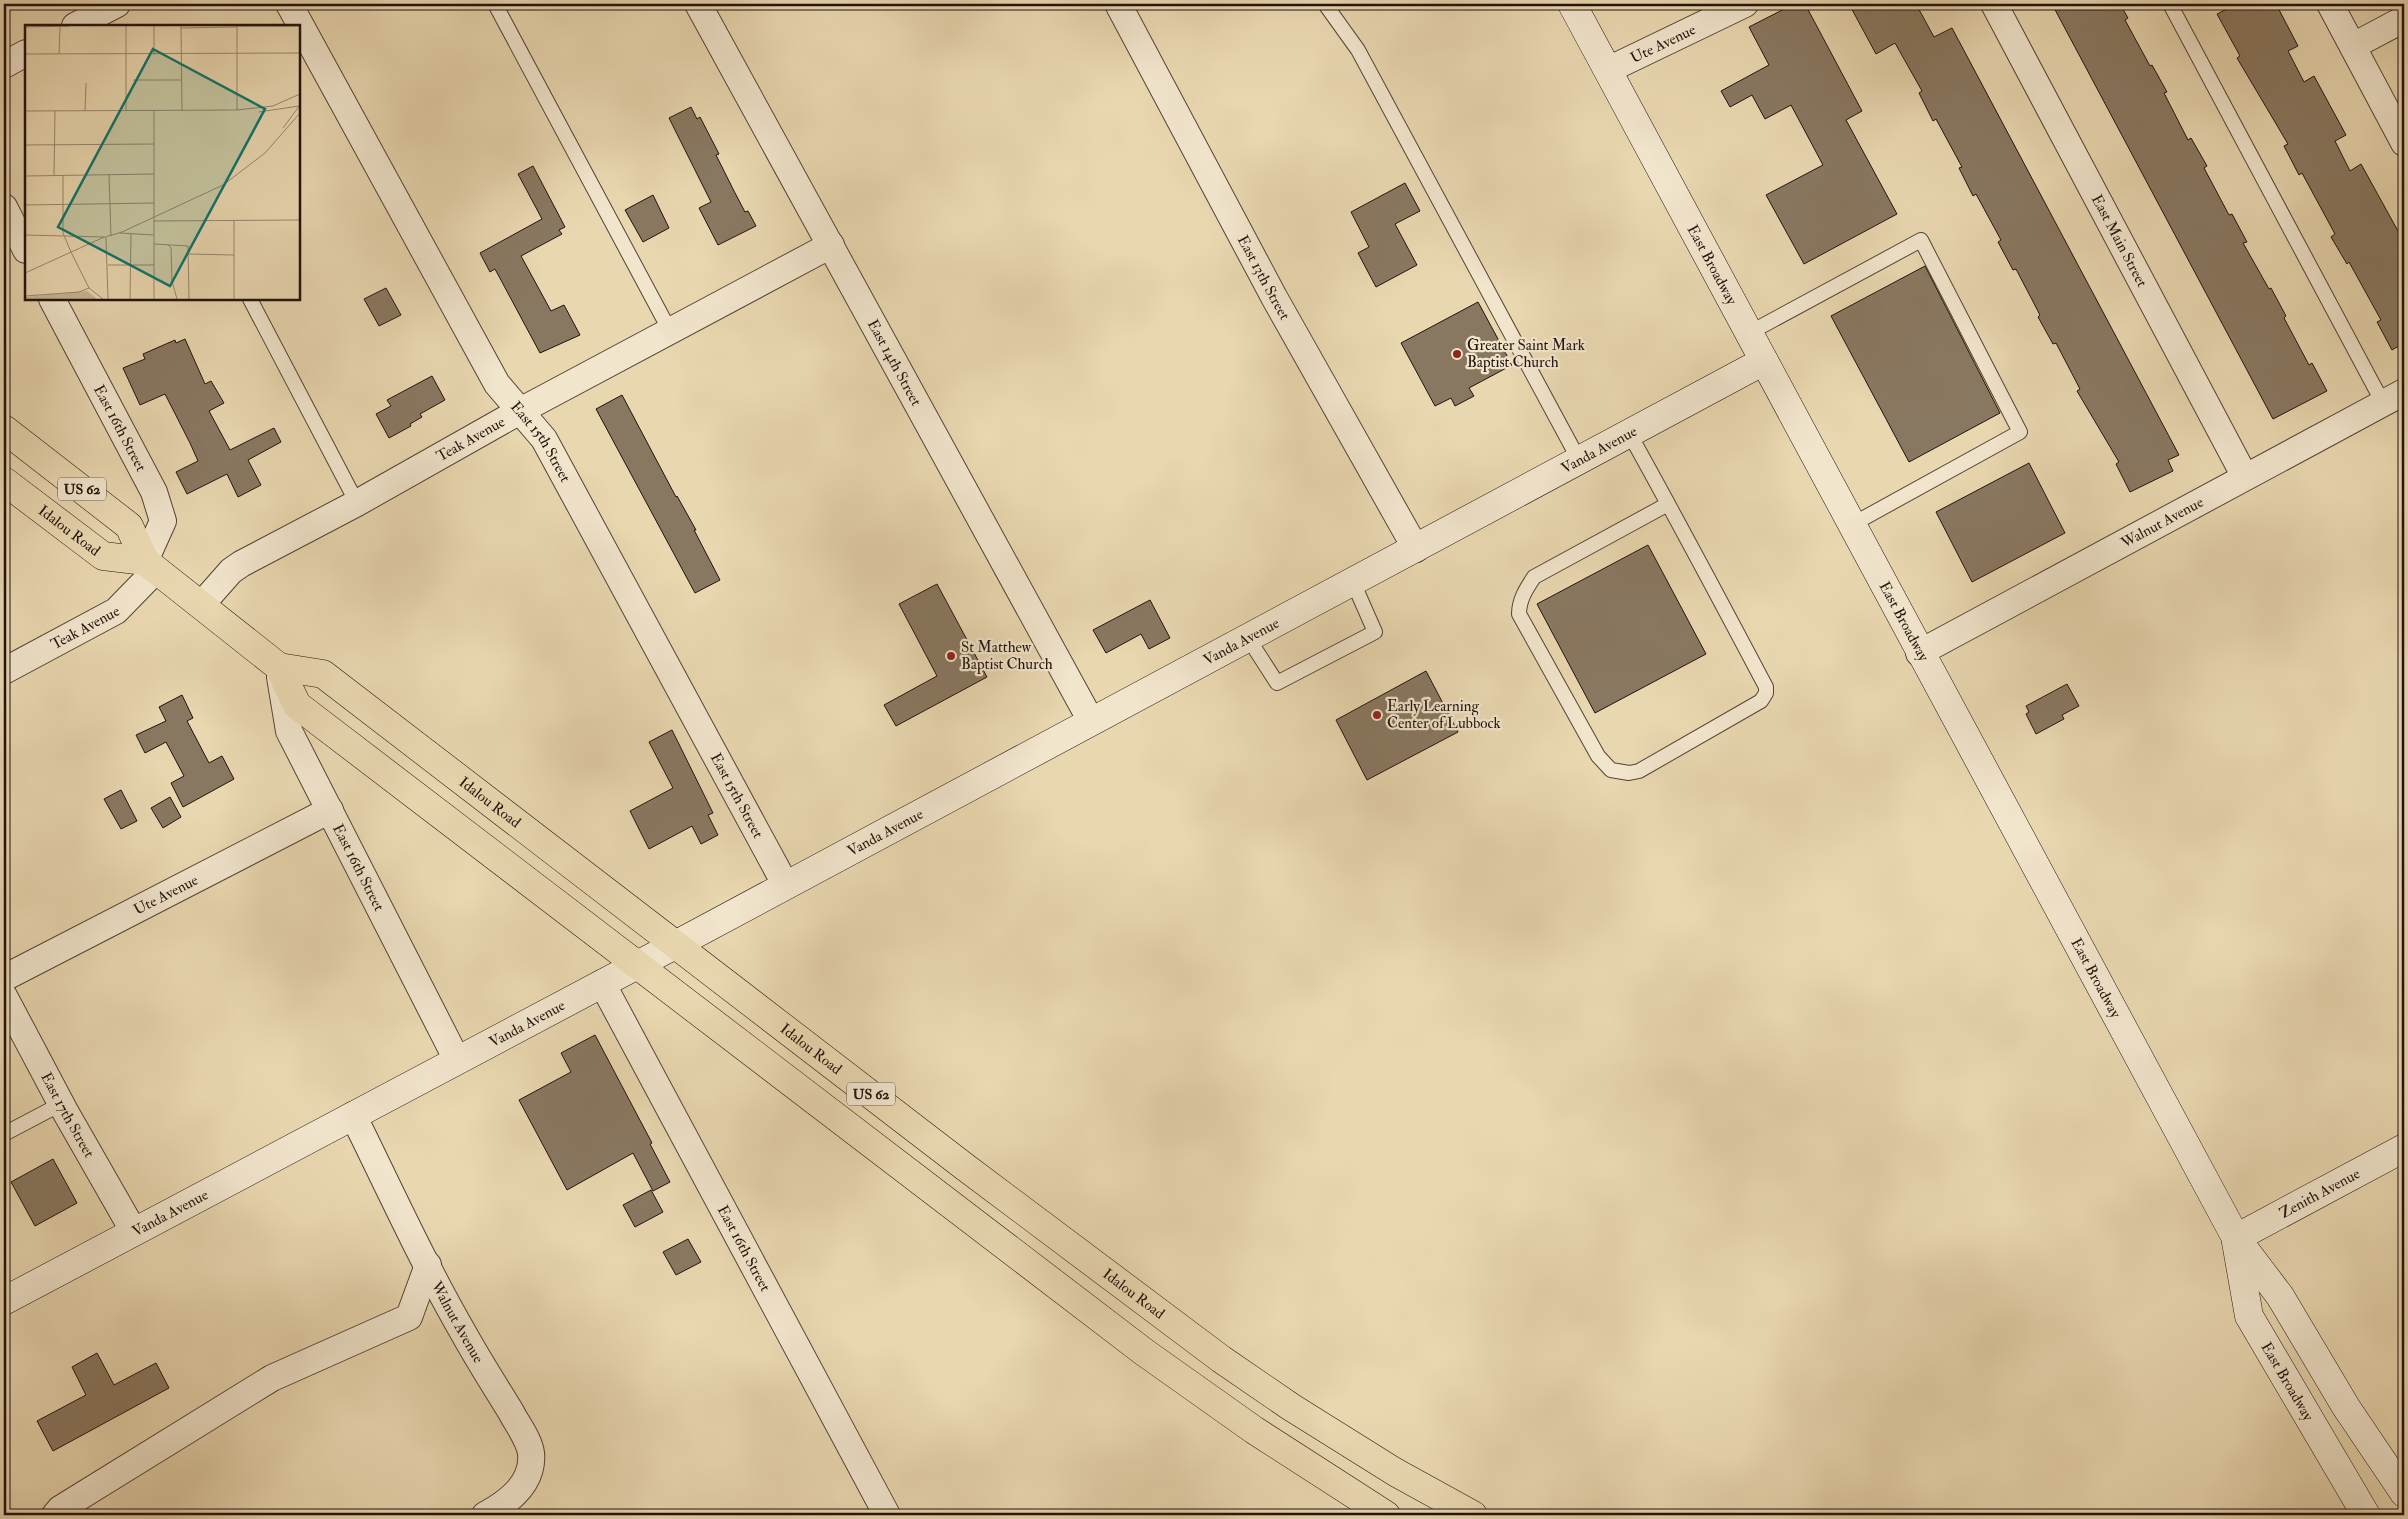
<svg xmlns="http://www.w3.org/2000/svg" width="2408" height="1519" font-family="'IM FELL Double Pica',serif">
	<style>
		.building { fill: #897861; stroke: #21120c }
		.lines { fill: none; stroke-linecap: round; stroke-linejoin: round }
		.lane-casing { stroke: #534335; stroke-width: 16 }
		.street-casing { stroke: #534335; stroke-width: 28 }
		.secondary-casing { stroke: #21120c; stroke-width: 29 }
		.primary-casing { stroke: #21120c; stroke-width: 29 }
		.lane { stroke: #f1e5cc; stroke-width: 14 }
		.street { stroke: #f1e5cc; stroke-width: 26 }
		.secondary { stroke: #f1e5cc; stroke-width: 28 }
		.primary { stroke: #e9d7b0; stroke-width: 28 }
		.poi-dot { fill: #8f2418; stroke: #f1e5cc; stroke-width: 2 }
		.labels { text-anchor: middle; stroke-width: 4.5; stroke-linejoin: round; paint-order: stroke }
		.shield { fill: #f1e5cc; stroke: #5f5146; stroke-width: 1 }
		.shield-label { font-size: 14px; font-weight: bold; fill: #21120c }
		.street-label { font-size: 15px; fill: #21120c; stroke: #f1e5cc }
		.poi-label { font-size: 15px; fill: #21120c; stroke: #f1e5cc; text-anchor: start }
		.inset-road { fill: none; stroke: #99886e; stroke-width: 1 }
		.view { fill: #0f766e; fill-opacity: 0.15; stroke: #0f766e; stroke-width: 2.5 }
		.inset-edge { fill: none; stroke: #21120c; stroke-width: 2.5 }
	</style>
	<rect width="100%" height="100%" fill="#e9d7b0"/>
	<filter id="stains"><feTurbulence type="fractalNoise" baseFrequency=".004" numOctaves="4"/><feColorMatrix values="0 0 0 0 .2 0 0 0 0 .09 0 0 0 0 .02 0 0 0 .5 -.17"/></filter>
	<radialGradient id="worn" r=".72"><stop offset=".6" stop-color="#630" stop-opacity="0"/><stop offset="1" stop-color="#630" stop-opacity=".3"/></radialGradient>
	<!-- building -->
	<path class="building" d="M1794,4H1805L1862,111L1846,120L1897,214L1804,264L1766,195L1823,165L1791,105L1765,119L1752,95L1730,107L1721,91L1769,65L1749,27Z
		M1849,4H1916L1934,37L1952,28L2179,455L2168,460L2173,471L2130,492L2116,464L2119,462L2077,391L2080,389L2056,343L2053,344L2038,317L2040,315L2016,269L2013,270L1998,242L2001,240L1976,194L1973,196L1959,168L1962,167L1936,119L1933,121L1919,93L1922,91L1895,43L1876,54Z
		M2052,4H2120L2128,18L2125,20L2150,66L2152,65L2167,92L2164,93L2188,140L2191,138L2207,166L2204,168L2229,215L2232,214L2247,242L2243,243L2269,289L2271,288L2286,316L2284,318L2309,365L2312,363L2327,391L2273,419Z
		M2237,4H2276L2298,46L2288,51L2304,82L2314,76L2346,135L2335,141L2350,171L2361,164L2404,242V343L2392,350L2377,322L2381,320L2349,262L2347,264L2331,237L2335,234L2302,173L2299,175L2284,146L2288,144L2237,58L2240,56L2217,14Z
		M691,107L697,119L700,117L719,154L716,155L734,191L745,212L748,211L756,226L718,245L699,208L711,202L669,118Z
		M533,166L565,227L559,230L562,234L521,256L551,311L564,305L580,335L540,353L495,269L490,272L480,253L542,219L518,174Z
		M1405,183L1420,211L1395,224L1417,265L1376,287L1358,253L1369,247L1351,212Z
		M653,195L669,228L643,242L625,210Z
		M1925,266L2000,413L1909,462L1831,316Z
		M386,288L401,315L379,326L364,299Z
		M1478,302L1512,365L1469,388L1474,396L1455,406L1451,398L1435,406L1401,343Z
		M185,339L205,384L211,381L224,403L209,411L230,450L274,428L281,442L248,460L261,485L238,497L227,474L187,494L176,472L198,461L190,443L165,394L140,405L123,368L145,359L143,354L175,340L176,343Z
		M432,376L445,400L420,414L422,417L410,424L411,426L389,438L376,414L391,406L387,400Z
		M622,395L676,497L677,496L696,530H694L720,580L695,593L596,409Z
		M2029,463L2065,533L1972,582L1936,512Z
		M1648,545L1706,654L1595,713L1537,604Z
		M937,584L987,677L896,726L884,705L937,676L899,604Z
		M1150,600L1170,638L1149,649L1141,634L1106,653L1093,630Z
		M1426,671L1458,732L1367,780L1336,720Z
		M2067,684L2079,706L2062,715L2064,719L2036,734L2026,714L2029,712L2026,706Z
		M182,695L193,718L187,721L209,763L222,756L234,779L183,807L171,783L184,776L166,742L145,753L136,735L166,721L159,707Z
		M672,730L713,813L708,815L718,835L701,844L692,826L649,849L630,811L673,788L649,742Z
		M121,790L137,821L121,829L104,799Z
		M170,797L181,817L163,828L151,808Z
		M595,1035L652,1143L650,1144L670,1182L653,1191L633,1153L567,1190L519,1100L571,1072L561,1053Z
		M53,1159L77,1203L35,1226L11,1182Z
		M651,1190L663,1212L635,1227L623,1205Z
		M688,1239L701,1262L676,1275L663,1252Z
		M97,1353L114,1385L156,1363L169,1388L53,1451L37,1421L86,1395L72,1367Z"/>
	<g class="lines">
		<!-- lane casing -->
		<g class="lane-casing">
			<path id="lane" d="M495,4L670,331
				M1325,4L1358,50L1579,460
				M2170,4L2383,403
				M250,299L357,503
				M1749,333L1921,240L2020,432L1853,524
				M1629,433C1676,517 1721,602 1766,687V693L1761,701L1639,771L1629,773L1611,770L1598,756L1519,614C1519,600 1526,589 1534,577L1668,504
				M1248,638L1277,683L1375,632L1353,582
				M4,1134L61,1104"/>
		</g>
		<!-- street casing -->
		<g class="street-casing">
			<g id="street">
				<path id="s1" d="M289,4L497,384L544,439L785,884"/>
				<path id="s2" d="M698,4L1091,721"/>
				<path id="s3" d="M1118,4L1274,297L1416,549"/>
				<path id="s4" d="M1994,4L2245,477"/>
				<path d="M2330,4L2404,143"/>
				<path d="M75,26L117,4"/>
				<path d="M2353,46L2404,19"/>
				<path d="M4,65L26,53"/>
				<path id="s5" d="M1608,70L1745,4"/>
				<path d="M4,207L26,250"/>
				<path id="s6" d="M52,299L154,492L163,521L145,561"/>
				<path id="s7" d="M201,605L231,571L241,564L357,503L520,411L831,245"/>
				<path id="s8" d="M1919,653L2404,392"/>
				<path id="s9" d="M4,671L116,611L156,570"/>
				<path id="s10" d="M280,677L289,731L457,1060"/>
				<path id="s11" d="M4,978L330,810"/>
				<path id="s12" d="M602,983L887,1515"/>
				<path id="s13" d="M4,996L66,1113L134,1232"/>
				<path id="s14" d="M353,1115C389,1188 423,1263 464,1334C479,1361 495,1386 511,1412C517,1424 529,1439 531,1453C534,1483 509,1502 485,1515"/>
				<path d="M55,1515L60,1509L272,1378L409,1317L428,1265"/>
			</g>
		</g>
		<!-- secondary casing -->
		<g class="secondary-casing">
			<g id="secondary">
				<path id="s15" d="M1572,4L2236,1238L2280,1296L2346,1407L2404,1493"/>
				<path id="s16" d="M2236,1238L2404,1148"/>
				<path id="s17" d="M2236,1242L2249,1316L2366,1515"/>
				<path id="s18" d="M4,1301L675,945L1764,361"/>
			</g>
		</g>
		<!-- primary casing -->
		<g class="primary-casing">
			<g id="primary">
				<path d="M4,429L129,526L145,561L279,667L297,705L1144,1352L1254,1430L1386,1515"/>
				<path id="s19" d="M4,481L103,556L145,561"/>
				<path id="s20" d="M279,667L323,674L965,1167L1221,1359L1291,1407L1395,1472L1473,1515"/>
			</g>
		</g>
		<!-- lane -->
		<use href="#lane" class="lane"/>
		<!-- street -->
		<use href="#street" class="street"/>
		<!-- secondary -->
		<use href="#secondary" class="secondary"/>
		<!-- primary -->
		<use href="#primary" class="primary"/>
	</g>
	<!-- markers -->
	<g class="poi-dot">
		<circle cx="1457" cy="354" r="5"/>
		<circle cx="951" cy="656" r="5"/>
		<circle cx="1377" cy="715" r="5"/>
	</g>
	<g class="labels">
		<!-- shield labels -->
		<g class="shield">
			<rect x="58" y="477.5" width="48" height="23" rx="4"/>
			<rect x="847" y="1082.5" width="48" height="23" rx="4"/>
		</g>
		<g class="shield-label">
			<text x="82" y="494">US 62</text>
			<text x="871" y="1099">US 62</text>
		</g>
		<!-- street labels -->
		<g class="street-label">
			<text dy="5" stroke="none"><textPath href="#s5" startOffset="61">Ute Avenue</textPath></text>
			<text dy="5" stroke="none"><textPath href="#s4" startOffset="268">East Main Street</textPath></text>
			<text dy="5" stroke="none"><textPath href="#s15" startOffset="296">East Broadway</textPath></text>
			<text dy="5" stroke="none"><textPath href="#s3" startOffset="310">East 13th Street</textPath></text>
			<text dy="5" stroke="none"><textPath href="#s2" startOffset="409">East 14th Street</textPath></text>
			<text dy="5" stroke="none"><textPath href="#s6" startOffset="146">East 16th Street</textPath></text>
			<text dy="5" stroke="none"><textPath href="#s7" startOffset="319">Teak Avenue</textPath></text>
			<text dy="5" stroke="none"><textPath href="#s1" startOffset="506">East 15th Street</textPath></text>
			<text dy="5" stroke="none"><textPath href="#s18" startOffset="1808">Vanda Avenue</textPath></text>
			<text dy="5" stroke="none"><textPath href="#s8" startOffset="276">Walnut Avenue</textPath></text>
			<text dy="5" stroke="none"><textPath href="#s19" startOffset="82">Idalou Road</textPath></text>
			<text dy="5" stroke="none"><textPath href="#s15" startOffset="701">East Broadway</textPath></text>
			<text dy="5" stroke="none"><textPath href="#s9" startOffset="92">Teak Avenue</textPath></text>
			<text dy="5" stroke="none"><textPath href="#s18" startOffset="1402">Vanda Avenue</textPath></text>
			<text dy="5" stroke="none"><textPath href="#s1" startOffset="911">East 15th Street</textPath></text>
			<text dy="5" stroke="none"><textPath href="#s20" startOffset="255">Idalou Road</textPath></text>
			<text dy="5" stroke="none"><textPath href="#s18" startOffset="998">Vanda Avenue</textPath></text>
			<text dy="5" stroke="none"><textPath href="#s10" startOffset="208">East 16th Street</textPath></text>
			<text dy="5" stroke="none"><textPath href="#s11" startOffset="182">Ute Avenue</textPath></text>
			<text dy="5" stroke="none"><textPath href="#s15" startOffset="1106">East Broadway</textPath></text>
			<text dy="5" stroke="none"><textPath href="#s18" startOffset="592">Vanda Avenue</textPath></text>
			<text dy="5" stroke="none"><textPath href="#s20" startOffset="660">Idalou Road</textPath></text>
			<text dy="5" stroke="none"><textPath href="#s13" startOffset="135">East 17th Street</textPath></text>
			<text dy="5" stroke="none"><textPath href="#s16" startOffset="95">Zenith Avenue</textPath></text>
			<text dy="5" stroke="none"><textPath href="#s18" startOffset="188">Vanda Avenue</textPath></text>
			<text dy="5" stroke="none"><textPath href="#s12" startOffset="301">East 16th Street</textPath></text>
			<text dy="5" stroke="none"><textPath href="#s20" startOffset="1065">Idalou Road</textPath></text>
			<text dy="5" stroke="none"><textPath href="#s14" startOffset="232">Walnut Avenue</textPath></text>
			<text dy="5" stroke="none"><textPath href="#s17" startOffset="151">East Broadway</textPath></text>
		</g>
		<!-- poi labels -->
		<g class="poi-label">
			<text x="1467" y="350">Greater Saint Mark<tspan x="1467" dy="17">Baptist Church</tspan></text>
			<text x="961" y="652">St Matthew<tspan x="961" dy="17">Baptist Church</tspan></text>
			<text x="1387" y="711">Early Learning<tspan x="1387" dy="17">Center of Lubbock</tspan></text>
		</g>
	</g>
	<!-- overview -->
	<g transform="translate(25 25)">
		<rect width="275" height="275" fill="#e9d7b0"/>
		<path d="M62,266L72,274H0V272Z" fill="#c7b694"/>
		<path class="inset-road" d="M101,1V86M129,1V30M156,1L157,86M212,1H275M0,2L45,1M156,3L212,2M0,29L275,28M34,29L35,2M108,55H156M212,85V1M0,86L212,85L248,81L275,69M60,86L61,58M129,86V274M234,87L274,81M258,103L275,80M0,120L129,119M84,150L86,211M0,151L129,149M29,151L30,86M38,151V208L46,227M0,180L129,178M129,196L275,195M95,208L129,210M0,210L79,212M81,213L83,274M129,219L163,221L164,274M143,220L146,223L147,256L152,274M46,227L64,263L78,274M164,229L209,230M83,240H129M0,248L77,213L97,207L198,160L240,128L275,88M0,271L54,267L64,263M105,274L106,209M209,274V195"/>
		<path class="view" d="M128,24L240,84L145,261L33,202Z"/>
		<rect width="275" height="275" class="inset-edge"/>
	</g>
	<!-- margin -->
	<rect width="2408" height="1519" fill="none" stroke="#e9d7b0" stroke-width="20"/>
	<rect x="5" y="5" width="2398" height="1509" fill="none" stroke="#21120c" stroke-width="2.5"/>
	<rect x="10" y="10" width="2388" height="1499" fill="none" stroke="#21120c"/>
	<rect width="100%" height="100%" filter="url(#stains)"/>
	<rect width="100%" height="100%" fill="url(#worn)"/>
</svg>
